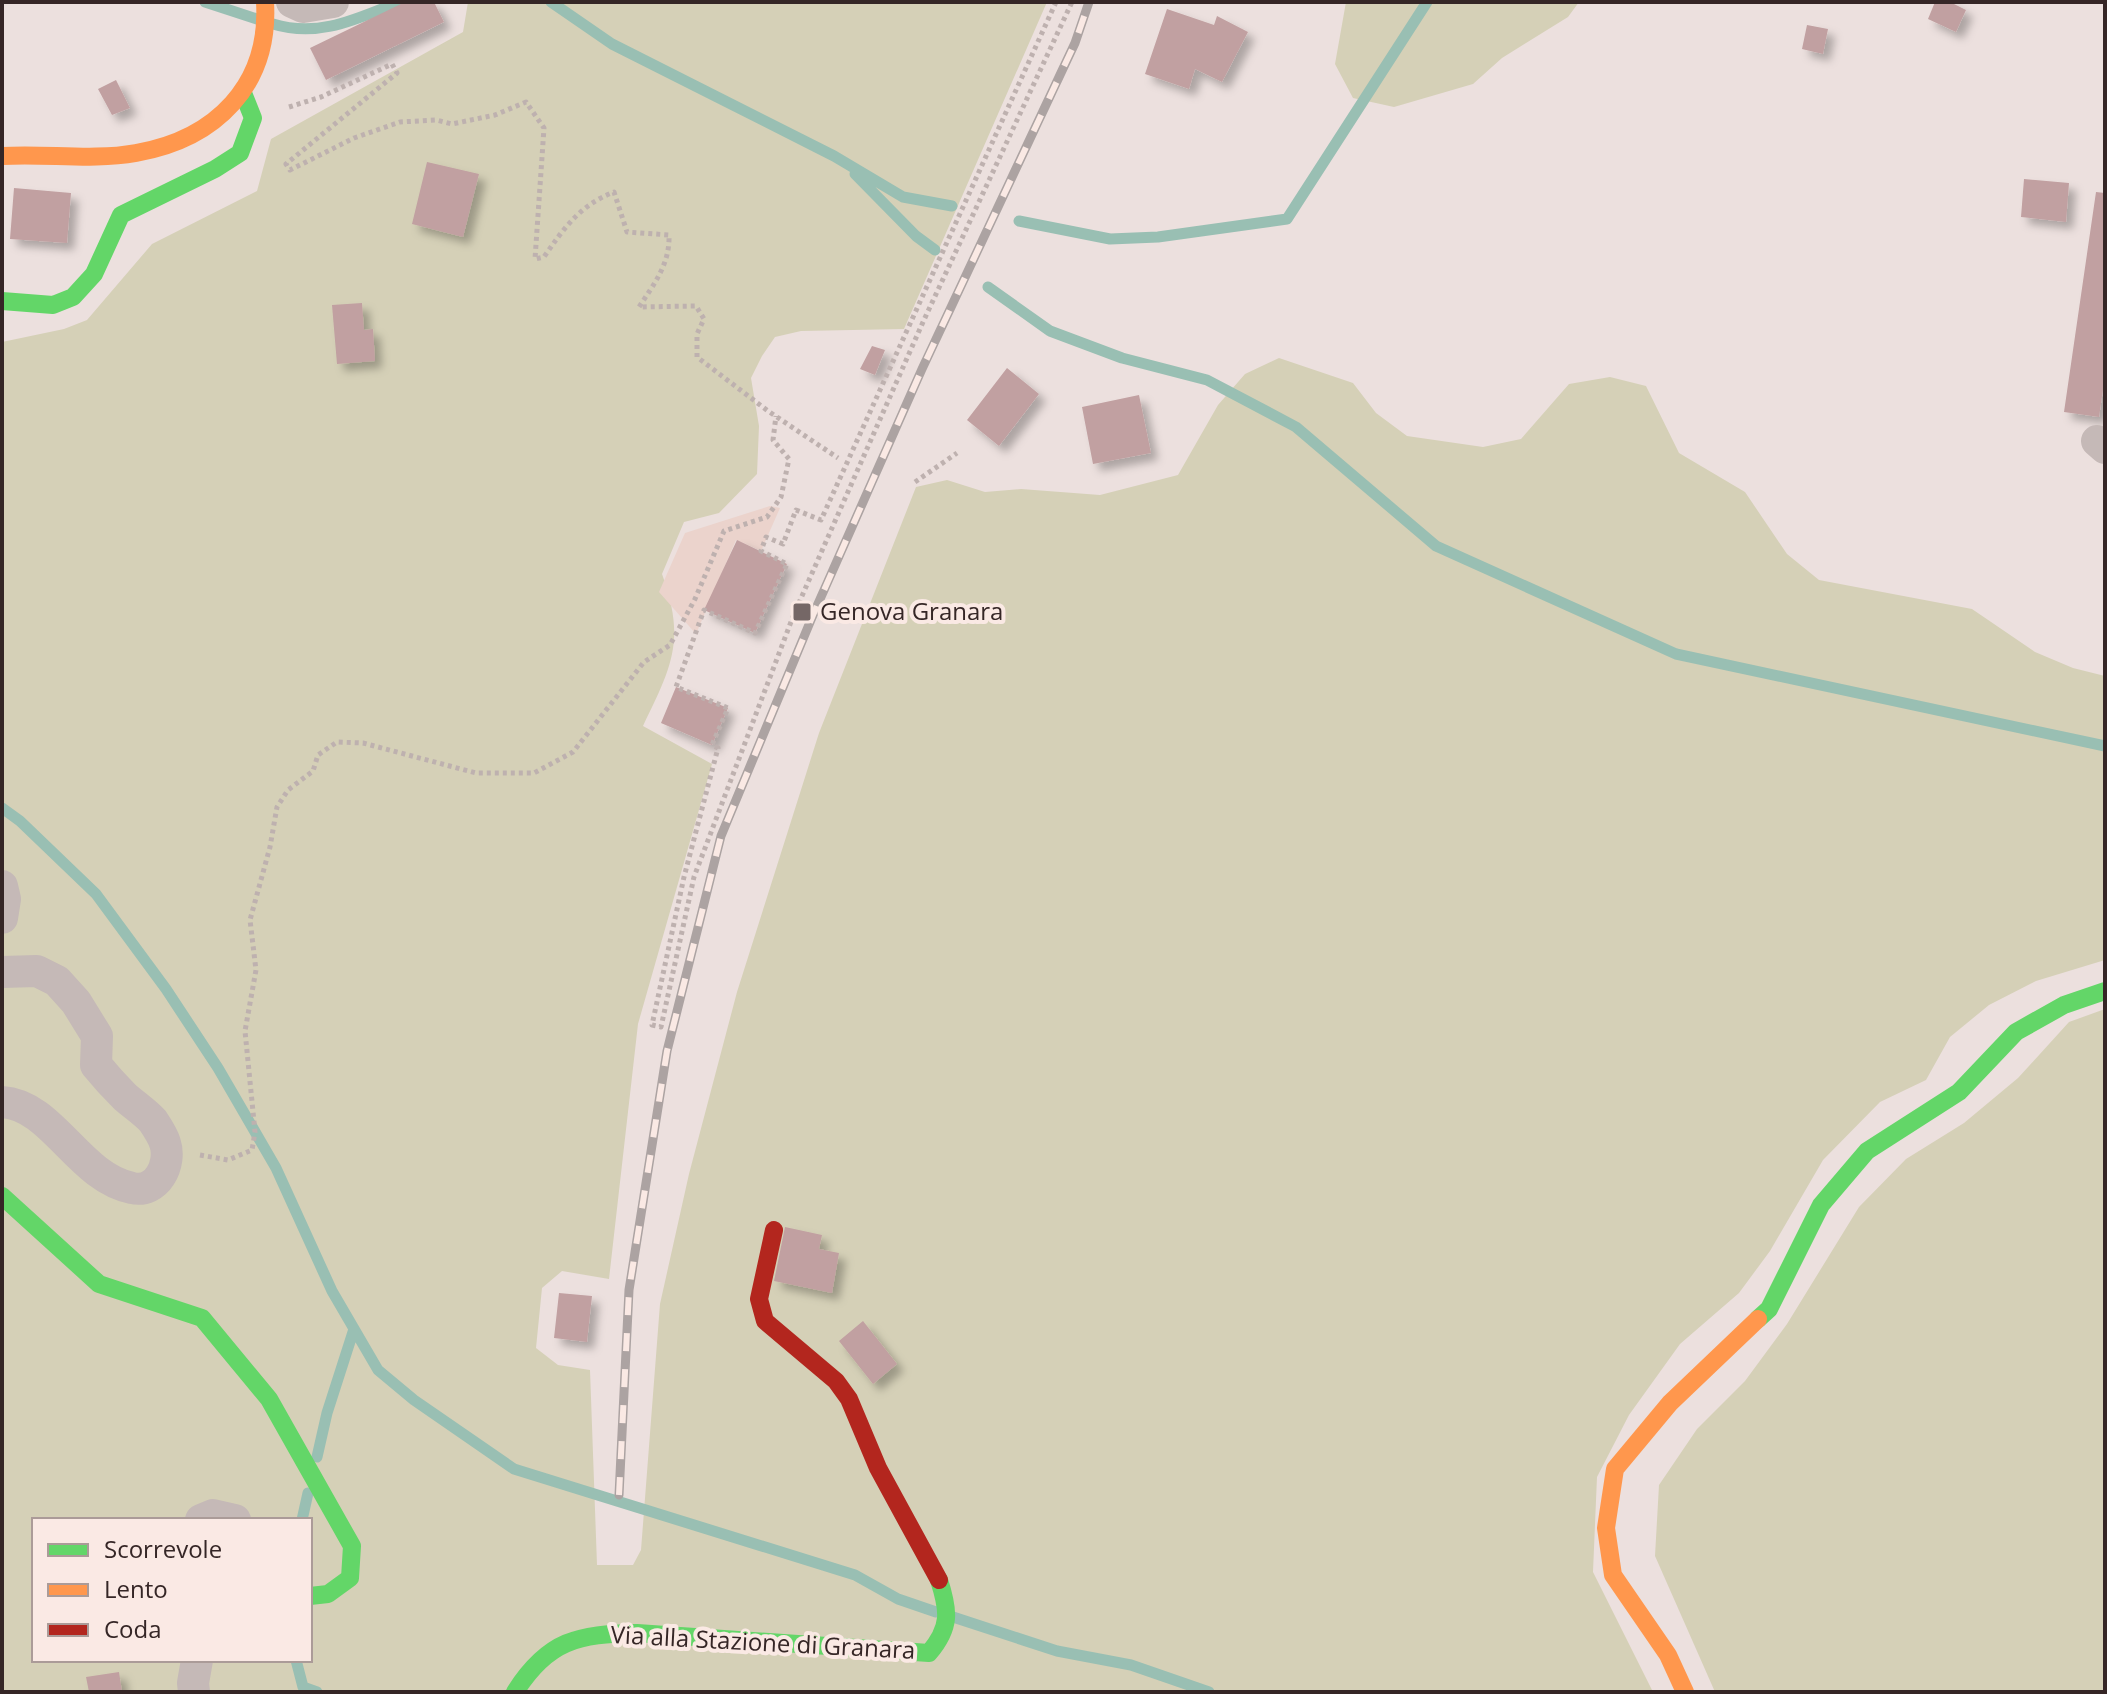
<svg xmlns="http://www.w3.org/2000/svg" width="2107" height="1694" font-family="'Open Sans',sans-serif">
	<style>
		.green { fill: #d5d0b7; fill-rule: evenodd }
		.plaza { fill: #ebd3cc }
		.lines { fill: none; stroke-linecap: round; stroke-linejoin: round }
		.stream { stroke: #99bfb3; stroke-width: 11 }
		.building { fill: #c1a0a1; filter: url(#shadow) }
		.path { stroke: #beb1af; stroke-width: 5; stroke-dasharray: 4 4; stroke-linecap: butt }
		.street { stroke: #c5b9b7; stroke-width: 32 }
		.fast { stroke: #63d668; stroke-width: 18 }
		.slow { stroke: #ff974d; stroke-width: 18 }
		.jam { stroke: #b3261e; stroke-width: 18 }
		.rail-casing { stroke: #aca3a2; stroke-width: 9 }
		.rail { stroke: #fae9e4; stroke-width: 6; stroke-dasharray: 18; stroke-linecap: butt }
		.poi-dot { fill: #756766; stroke: #fae9e4; stroke-width: 3 }
		.labels { text-anchor: middle; stroke-width: 8; stroke-linejoin: round; paint-order: stroke }
		.poi-label { font-size: 24px; fill: #352626; stroke: #fae9e4; text-anchor: start }
		.street-label { font-size: 24px; fill: #352626; stroke: #fae9e4 }
	</style>
	<defs>
		<filter id="shadow"><feDropShadow dx="7" dy="7" stdDeviation="4" flood-color="#0004"/></filter>
	</defs>
	<rect width="100%" height="100%" fill="#ece0de"/>
	<!-- green -->
	<path class="green" d="M468,2H1047L904,329L801,331L775,337L762,356L751,378L759,426L757,474L719,513L684,522L662,574C686,640 672,666 643,726L712,764L638,1024L609,1279L562,1271L542,1288L536,1348L558,1365L590,1370L597,1565H633L641,1550L660,1304L689,1174L737,992L819,733L916,487L947,480L985,492L1021,489L1100,495L1178,475L1218,405L1245,374L1279,358L1353,383L1376,413L1407,436L1483,447L1521,439L1569,384L1610,377L1646,386L1679,453L1745,492L1787,554L1819,580L1972,609L2035,652L2073,668L2105,676V960L2036,981L1989,1005L1950,1037L1926,1080L1880,1102L1823,1160L1770,1251L1739,1293L1680,1344L1629,1415L1597,1477L1593,1572L1653,1692H2V342L64,329L87,320L152,244L257,191L271,139L463,32ZM34,1520H310V1660H34Z
		M1346,2H1579L1568,17L1502,58L1473,84L1394,107L1353,98L1335,64Z
		M2105,1009V1692H1715L1655,1556L1659,1485L1697,1429L1745,1381L1787,1324L1859,1207L1906,1159L1964,1123L2018,1078L2069,1022Z"/>
	<!-- plaza -->
	<path class="plaza" d="M770,506L780,508L761,551L736,540L696,634L659,592L685,533Z"/>
	<g class="lines">
		<!-- stream -->
		<path class="stream" d="M205,2L257,19
			M551,2L612,44L834,156L903,197L952,206
			M273,24C319,38 356,19 399,2
			M855,174L916,236L935,250
			M1019,221L1110,239L1158,237L1287,219L1427,2
			M988,287L1050,331L1122,358L1207,380L1296,427L1436,546L1676,654L2105,746
			M2,808L20,821L96,894L166,989L218,1068L276,1168L332,1291L378,1370L414,1400L514,1469L855,1575L898,1599L936,1612
			M317,1457L327,1413L354,1329
			M302,1520L308,1493
			M953,1617L1057,1651L1131,1665L1209,1692
			M296,1660L303,1687L317,1692"/>
	</g>
	<!-- building -->
	<path class="building" d="M405,2H434L444,22L326,80L310,48Z
		M1935,2H1950L1966,10L1956,32L1928,19Z
		M1167,9L1214,25L1217,16L1248,32L1222,82L1195,69L1189,89L1145,74Z
		M1807,25L1828,29L1823,54L1802,49Z
		M116,80L130,108L112,115L98,89Z
		M427,162L479,174L463,237L412,224Z
		M2024,179L2069,183L2066,222L2021,217Z
		M14,188L71,193L67,243L10,239Z
		M2096,192L2105,193V376L2099,417L2064,412Z
		M362,303L364,330L373,329L375,361L337,364L332,305Z
		M872,346L885,350L875,375L860,369Z
		M1007,368L1039,394L999,446L967,420Z
		M1139,395L1151,453L1093,464L1082,407Z
		M737,540L787,564L755,633L704,610Z
		M676,687L728,708L712,745L661,723Z
		M785,1227L822,1235L819,1249L839,1253L832,1293L774,1281Z
		M559,1293L592,1296L587,1342L554,1338Z
		M863,1321L897,1364L873,1384L839,1341Z
		M119,1672L122,1692H89L86,1677Z"/>
	<g class="lines">
		<!-- path -->
		<path class="path" d="M1056,2L821,520L796,510L783,544L766,537L761,551L787,564L755,633L704,610L676,687L728,708L712,745L718,748L684,877L652,1025L661,1027L694,877L794,614L923,322L1072,2
			M289,107L321,97L392,64L397,73L286,164L290,170L354,138L400,122L436,120L452,124L495,115L526,102L544,128L535,259L544,257C564,228 580,205 614,192L627,232L669,235C670,264 654,284 639,307L696,306L704,319L697,334V357L768,411L838,458
			M915,482L957,453
			M200,1155L228,1160L252,1150L255,1132L245,1031L256,970L250,920L270,847L277,807L288,790L313,771L318,755L337,742L363,743L476,773H534L573,752L644,662L670,645L695,599L724,531L767,517L781,497L789,459L773,440L776,416"/>
		<!-- street -->
		<path class="street" d="M292,2L303,7L333,2
			M2097,441L2105,448
			M2,886L5,899L2,918
			M2,972L37,971L57,981L76,1002L97,1036L96,1065C105,1076 115,1087 125,1097C134,1105 145,1112 153,1121C157,1127 163,1136 165,1143C172,1164 157,1194 132,1188C78,1177 53,1105 2,1102
			M201,1520L213,1515L235,1520
			M194,1692L193,1683L197,1660"/>
		<!-- fast -->
		<path class="fast" d="M2,301L53,305L73,297L94,274L121,215L215,169L240,153L253,118L243,93
			M2,1196L99,1284L202,1318L269,1399L352,1546L350,1578L328,1594L310,1596
			M1758,1319L1769,1309L1821,1205L1867,1151L1959,1092L2016,1032L2064,1005L2105,991
			M515,1692C548,1640 578,1634 637,1633L929,1653C951,1627 949,1611 939,1580"/>
		<!-- slow -->
		<path class="slow" d="M2,156C46,153 92,161 136,153C216,139 270,85 265,2
			M1685,1692L1668,1655L1613,1575L1606,1528L1615,1469L1670,1403L1758,1319"/>
		<!-- jam -->
		<path class="jam" d="M774,1230L759,1299L765,1321L836,1381L849,1399L878,1468L939,1580"/>
		<!-- rail casing -->
		<g class="rail-casing">
			<path id="rail" d="M619,1495L629,1290L667,1051L721,836L813,615L922,369L1075,43L1089,2"/>
		</g>
		<!-- rail -->
		<use href="#rail" class="rail"/>
	</g>
	<!-- markers -->
	<rect class="poi-dot" x="792" y="602" width="20" height="20" rx="4"/>
	<g class="labels">
		<!-- poi labels -->
		<g class="poi-label">
			<text x="820" y="620">Genova Granara</text>
		</g>
		<!-- street labels -->
		<g class="street-label">
			<text transform="translate(763 1643) rotate(3)" y="8">Via alla Stazione di Granara</text>
		</g>
	</g>
	<!-- border -->
	<rect width="2107" height="1694" fill="none" stroke="#352626" stroke-width="8"/>
	<!-- legend -->
	<rect x="32" y="1518" width="280" height="144" fill="#fae9e4" stroke="#ab9b98" stroke-width="2"/>
	<rect x="48" y="1544" width="40" height="12" fill="#63d668" stroke="#ab9b98" stroke-width="2"/>
	<text x="104" y="1558" font-size="24" fill="#352626">Scorrevole</text>
	<rect x="48" y="1584" width="40" height="12" fill="#ff974d" stroke="#ab9b98" stroke-width="2"/>
	<text x="104" y="1598" font-size="24" fill="#352626">Lento</text>
	<rect x="48" y="1624" width="40" height="12" fill="#b3261e" stroke="#ab9b98" stroke-width="2"/>
	<text x="104" y="1638" font-size="24" fill="#352626">Coda</text>
</svg>
